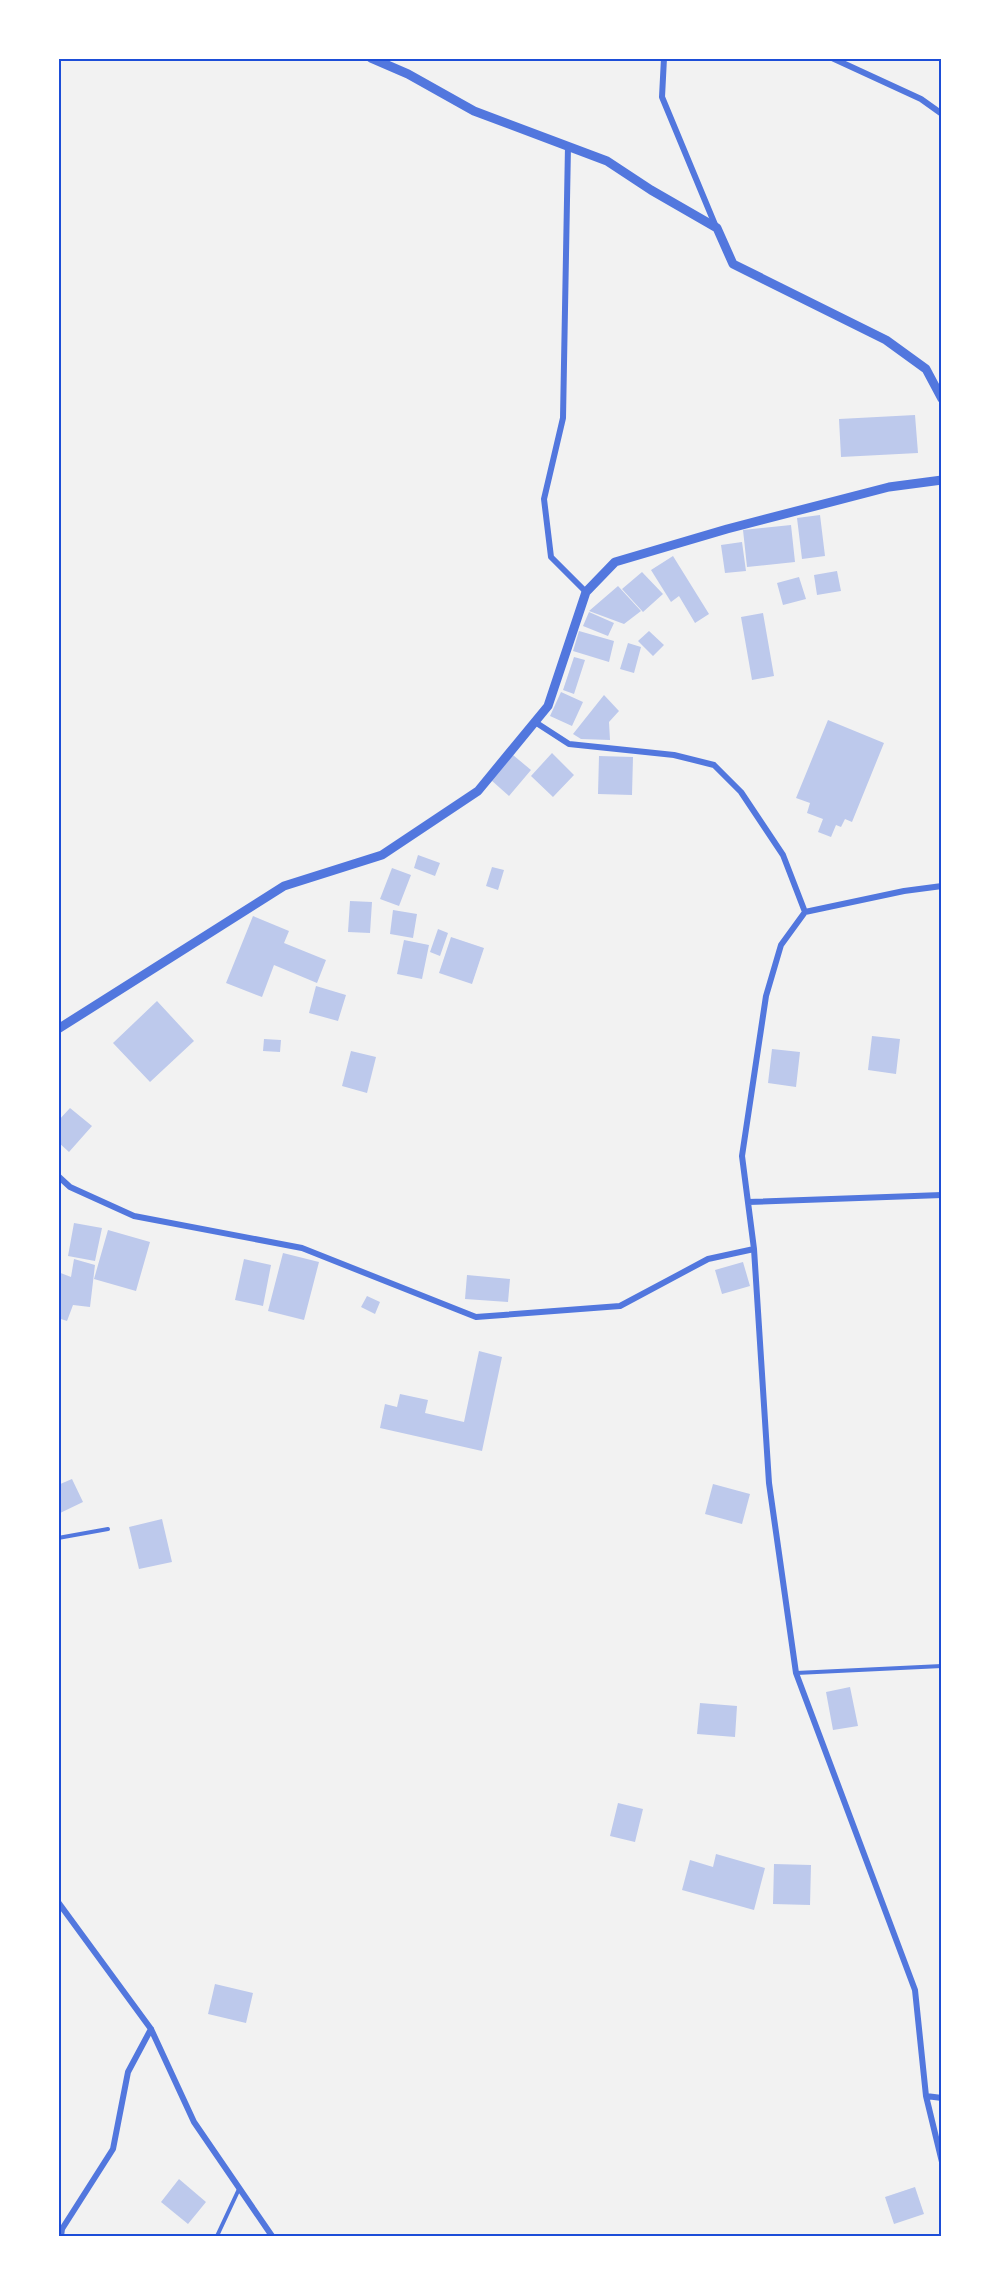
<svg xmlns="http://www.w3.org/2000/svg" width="1000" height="2295" font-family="Bitter,serif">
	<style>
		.building { fill: #bdc9ec }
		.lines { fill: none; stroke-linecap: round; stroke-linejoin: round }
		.service { stroke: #5277de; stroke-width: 4 }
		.minor { stroke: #5277de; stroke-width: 6 }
		.tertiary { stroke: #5277de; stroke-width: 9 }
		.neatline { fill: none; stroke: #1d4ed8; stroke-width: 2 }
	</style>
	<rect width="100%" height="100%" fill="#f2f2f2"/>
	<!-- building -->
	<path class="building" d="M915,415L918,453L841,457L839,419Z
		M820,515L825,556L802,559L797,518Z
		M791,525L795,562L747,567L743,530Z
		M742,542L746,571L725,573L721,545Z
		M673,556L709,614L695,623L679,596L671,602L651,570Z
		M837,571L841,591L817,595L814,575Z
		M642,572L663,594L643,612L622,589Z
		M799,577L806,599L783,605L777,583Z
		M618,586L641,611L624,624L589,611Z
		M589,612L614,623L608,636L583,626Z
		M763,613L774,676L752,680L741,617Z
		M579,631L614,641L609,662L573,651Z
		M649,631L664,645L653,656L638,641Z
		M628,643L641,647L634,673L620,669Z
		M574,657L585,660L574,694L563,690Z
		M561,692L583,702L572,726L550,716Z
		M604,695L619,711L609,722L610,740L581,739L573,734Z
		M828,720L884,743L852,822L845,819L841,827L836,825L831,837L818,832L823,819L807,813L810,803L796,798Z
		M552,753L574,775L553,797L531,776Z
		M513,755L531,770L509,796L491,780Z
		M599,756L633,757L632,795L598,794Z
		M418,855L440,863L435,876L414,868Z
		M492,867L504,870L498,890L486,886Z
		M392,868L411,875L399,906L380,899Z
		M350,901L372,902L370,933L348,932Z
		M393,910L417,914L413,938L390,934Z
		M253,916L289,931L284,943L326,960L317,983L274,965L262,997L226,983Z
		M438,929L448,933L440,956L430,952Z
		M451,937L484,948L472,984L439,973Z
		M404,940L429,945L422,979L397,974Z
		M316,986L346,995L338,1021L309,1013Z
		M157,1001L194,1041L150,1082L113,1043Z
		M872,1036L900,1039L896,1074L868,1070Z
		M264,1039L281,1040L280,1052L263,1051Z
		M772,1049L800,1052L796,1087L768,1083Z
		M351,1051L376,1057L367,1093L342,1086Z
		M70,1108L92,1126L69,1152L58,1142V1121Z
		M74,1223L102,1228L95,1261L68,1256Z
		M108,1230L150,1242L136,1291L94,1279Z
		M283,1253L319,1262L304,1320L268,1311Z
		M74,1259L95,1265L90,1307L73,1305L67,1321L58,1318V1272L71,1277Z
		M244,1259L271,1265L263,1306L235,1300Z
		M743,1262L750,1286L722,1294L715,1270Z
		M467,1275L510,1279L508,1302L465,1299Z
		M367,1296L380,1302L375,1314L361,1307Z
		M479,1351L502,1357L482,1451L380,1428L385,1404L397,1407L400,1394L428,1400L425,1413L464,1422Z
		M72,1479L83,1502L58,1514V1485Z
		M713,1484L750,1494L742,1524L705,1514Z
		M162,1519L172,1562L139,1569L129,1527Z
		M850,1687L858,1726L833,1730L826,1692Z
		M700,1703L737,1706L735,1737L697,1734Z
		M618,1803L643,1809L635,1842L610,1836Z
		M716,1854L765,1868L754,1910L682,1890L690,1860L713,1867Z
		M774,1864L811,1865L810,1905L773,1904Z
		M215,1984L253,1993L246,2023L208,2014Z
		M179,2179L206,2202L188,2224L161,2202Z
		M915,2187L924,2214L894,2224L885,2197Z"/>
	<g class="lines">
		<!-- service -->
		<path class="service" d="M58,1538L108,1529
			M796,1673L942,1666
			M217,2236L239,2189"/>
		<!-- minor -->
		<path class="minor" d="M664,58L662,97L716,227
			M832,58L921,99L942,114
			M568,146L563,418L544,499L551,557L586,592
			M535,722L569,744L674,755L714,765L741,792L783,855L805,912
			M942,886L904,891L805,912L781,945L766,996L742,1156L754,1249L769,1483L796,1673L915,1990L926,2096L942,2162
			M58,1176L70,1187L134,1216L302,1248L476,1317L620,1306L708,1259L754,1249
			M748,1202L942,1195
			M58,1902L151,2029L194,2122L272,2236
			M926,2096L942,2098
			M61,2236L62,2229L113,2149L128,2072L151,2029"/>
		<!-- tertiary -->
		<path class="tertiary" d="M371,58L408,74L474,111L607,161L651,190L717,228L733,264L886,340L926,369L942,399
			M58,1029L284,886L382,855L478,791L548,706L586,592L615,562L727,529L889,487L942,480"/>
	</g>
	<!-- border -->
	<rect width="1000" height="2295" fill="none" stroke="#ffffff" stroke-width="120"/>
	<rect x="60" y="60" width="880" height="2175" class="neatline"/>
</svg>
